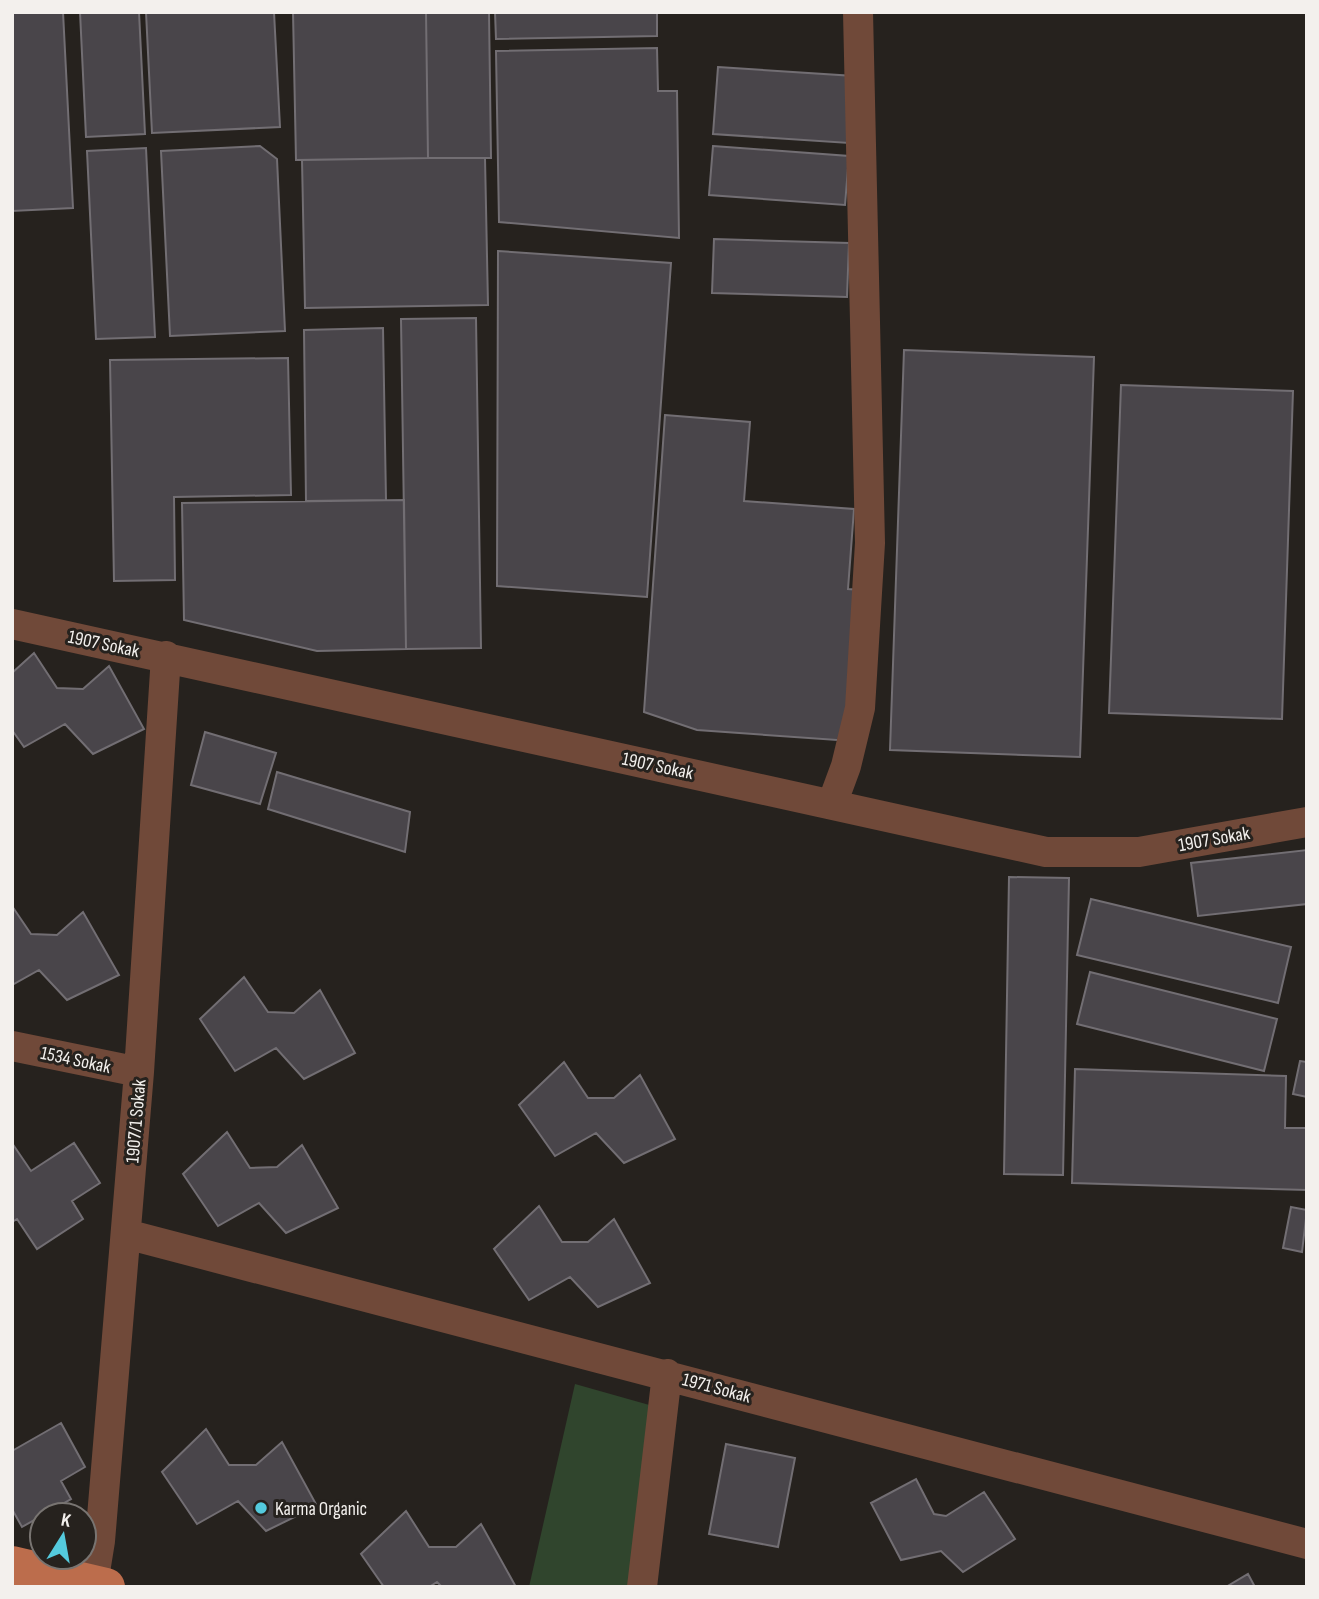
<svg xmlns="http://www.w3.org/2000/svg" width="1319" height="1599" font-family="'Sofia Sans Condensed',sans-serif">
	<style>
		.green { fill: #30452d }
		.building { fill: #49454a; stroke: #726e73; stroke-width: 2 }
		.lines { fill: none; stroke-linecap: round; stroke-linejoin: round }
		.street { stroke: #704939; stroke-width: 30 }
		.primary { stroke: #bc6d4c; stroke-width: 38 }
		.poi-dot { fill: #54cadd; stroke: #26221e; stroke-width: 2.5 }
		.labels { text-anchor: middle; stroke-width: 6; stroke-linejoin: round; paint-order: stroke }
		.street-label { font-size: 19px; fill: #f3f0ed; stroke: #26221e }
		.poi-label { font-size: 19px; fill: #f3f0ed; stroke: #26221e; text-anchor: start }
	</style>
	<rect width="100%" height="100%" fill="#26221e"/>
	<!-- green -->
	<path class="green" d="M575,1384L660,1408L630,1587H529Z"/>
	<!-- building -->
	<path class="building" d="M12,12H63L73,208L12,211Z
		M80,12H139L145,134L86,137Z
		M146,12H274L280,127L152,133Z
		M293,12H426L428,158L296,160Z
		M426,12H489L491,158H428Z
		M495,12H657V36L496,39Z
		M657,48L658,91H677L679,238L499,222L496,51Z
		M718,67L854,76L849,143L713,134Z
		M260,146L277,159L285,331L170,336L161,151Z
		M713,146L849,156L845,205L709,195Z
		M146,148L155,337L96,339L87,151Z
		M428,158H485L488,305L305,308L302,160Z
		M714,239L849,243L847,297L712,293Z
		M498,251L671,263L647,597L497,586Z
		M476,318L481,648L406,649L401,319Z
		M383,328L386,500L306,501L304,330Z
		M904,350L1094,357L1080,757L890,750Z
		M288,358L291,495L174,497L175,580L114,581L110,360Z
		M1121,385L1293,391L1282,719L1109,713Z
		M665,415L750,422L744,501L854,509L848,589L862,590L851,741L697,730L644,712Z
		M404,500L406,649L317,651L184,620L182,503Z
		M34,653L57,688L83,689L109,666L144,729L93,754L65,724L24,747L12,730V673Z
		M205,732L276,753L260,804L191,785Z
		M277,772L410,812L405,852L268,809Z
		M1307,850V904L1198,916L1191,863Z
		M1009,877L1069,878L1063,1175L1004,1174Z
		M1091,899L1291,947L1278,1003L1077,955Z
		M12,906L31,934L57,935L83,912L119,975L67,1000L39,970L12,985Z
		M1090,972L1277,1019L1264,1071L1077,1024Z
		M244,977L268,1012L294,1013L320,990L355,1053L304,1079L276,1048L235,1071L200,1019Z
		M1300,1061L1307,1062V1097L1293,1094Z
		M564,1062L588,1098H614L640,1075L675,1139L624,1163L596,1133L555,1156L519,1105Z
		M1075,1069L1286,1076L1285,1128H1307V1190L1072,1183Z
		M227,1132L250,1168L277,1167L302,1145L338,1208L286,1233L259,1203L218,1226L183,1174Z
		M12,1143L31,1171L74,1143L100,1183L72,1201L83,1219L37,1249L17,1219L12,1222Z
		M539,1206L562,1242H588L614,1219L650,1283L598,1307L570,1277L529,1300L494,1249Z
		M1291,1207L1307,1210L1302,1252L1283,1248Z
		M61,1423L85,1467L61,1481L71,1499L22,1527L12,1509V1451Z
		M206,1429L229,1465H256L282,1442L317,1506L266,1531L238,1501L197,1524L162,1472Z
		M726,1444L795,1458L778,1547L709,1534Z
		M916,1479L934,1514L946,1516L984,1492L1015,1539L963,1572L941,1551L901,1560L871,1503Z
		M406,1511L429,1547H456L481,1524L516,1587H442L437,1582L429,1587H384L361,1554Z
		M1248,1574L1255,1587H1226Z"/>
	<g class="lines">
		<!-- street -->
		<path class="street" d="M12,624L1046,852H1139L1307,822
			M832,804L846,766L860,708L870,543L858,12
			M12,1046L139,1072
			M126,1234L1307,1544
			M93,1584L100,1541L139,1072L166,656
			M642,1587L667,1374"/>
		<!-- primary -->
		<path class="primary" d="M12,1565L106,1587"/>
	</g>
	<!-- markers -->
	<circle class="poi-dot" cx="261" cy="1508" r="7"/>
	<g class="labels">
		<!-- street labels -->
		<g class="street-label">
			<text transform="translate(104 643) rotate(12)" y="7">1907 Sokak</text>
			<text transform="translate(658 765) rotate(12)" y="7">1907 Sokak</text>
			<text transform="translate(1214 838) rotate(-10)" y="7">1907 Sokak</text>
			<text transform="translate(76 1059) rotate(12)" y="7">1534 Sokak</text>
			<text transform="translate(135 1121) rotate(-85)" y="7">1907/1 Sokak</text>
			<text transform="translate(717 1387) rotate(15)" y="7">1971 Sokak</text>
		</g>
		<!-- poi labels -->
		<g class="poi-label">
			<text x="275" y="1515">Karma Organic</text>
		</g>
	</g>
	<!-- border -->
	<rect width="1319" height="1599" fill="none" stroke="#f3f0ed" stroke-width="28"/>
	<!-- north arrow -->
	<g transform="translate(63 1536) rotate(11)"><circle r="33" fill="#26221e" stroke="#787471" stroke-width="2"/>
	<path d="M0-5L12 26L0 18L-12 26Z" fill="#54cadd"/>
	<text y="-10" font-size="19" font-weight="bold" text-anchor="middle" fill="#f3f0ed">K</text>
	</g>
</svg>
